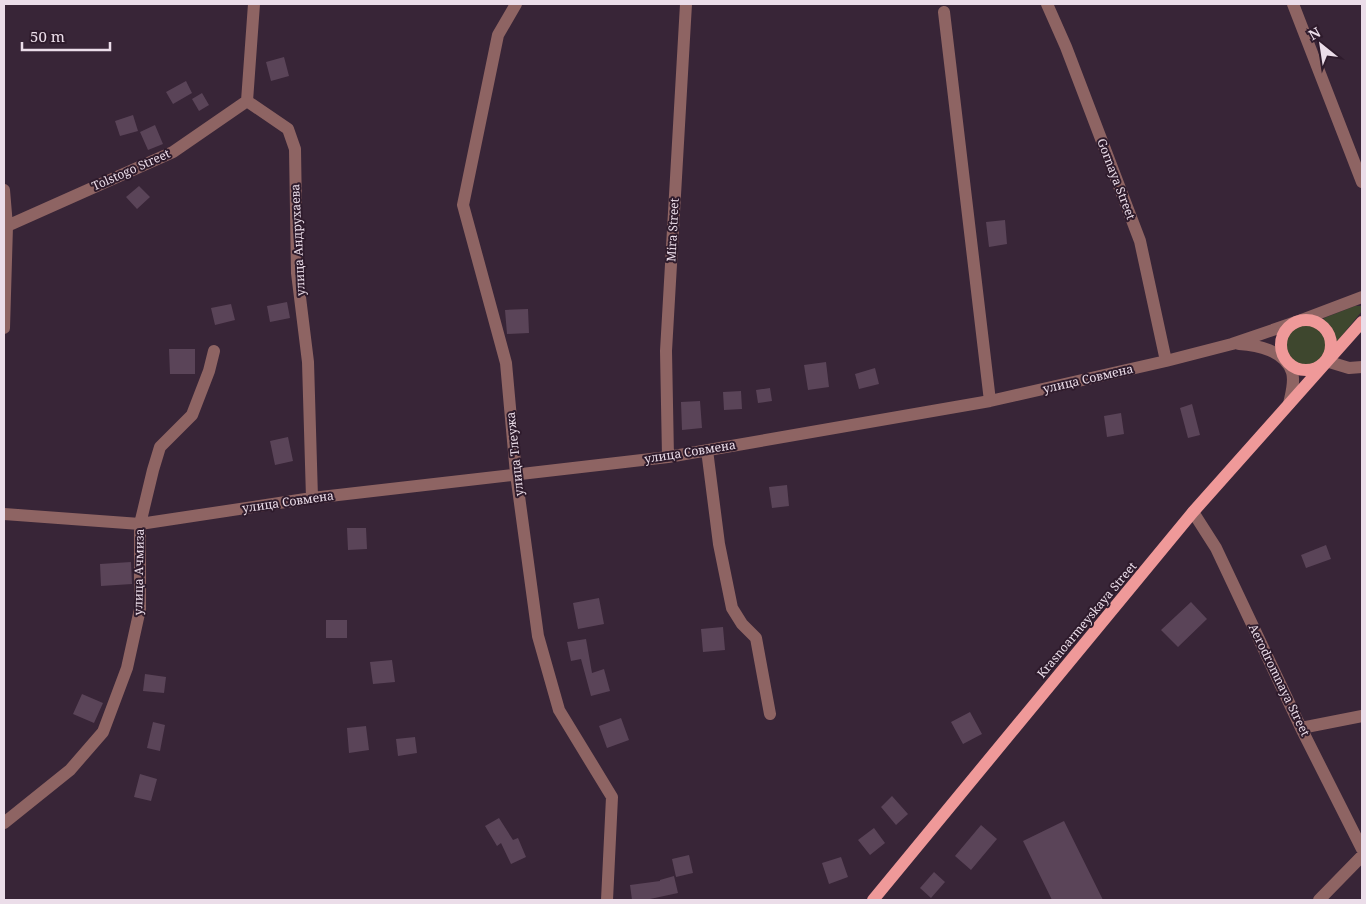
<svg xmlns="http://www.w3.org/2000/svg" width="1366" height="904" font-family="'Noto Serif',serif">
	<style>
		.green { fill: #3e472e }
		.building { fill: #5a4458 }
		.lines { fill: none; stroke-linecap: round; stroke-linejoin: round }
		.minor { stroke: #8e6463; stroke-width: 12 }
		.major { stroke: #ef9999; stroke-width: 12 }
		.labels { text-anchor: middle; stroke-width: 4; stroke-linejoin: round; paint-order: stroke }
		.street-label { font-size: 12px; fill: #ebdde9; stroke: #2e1b2c }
	</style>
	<rect width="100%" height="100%" fill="#382537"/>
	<!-- green -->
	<path class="green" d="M1355,306H1361L1362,311L1335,344L1331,327L1323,320L1324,318Z
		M1286 345a20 20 0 1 1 40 0a20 20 0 1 1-40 0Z"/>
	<!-- building -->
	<path class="building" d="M284,57L289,76L271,81L266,62Z
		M186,81L192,93L173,104L166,92Z
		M202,93L209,105L199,111L192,99Z
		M133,115L138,131L120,136L115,121Z
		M155,125L163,144L148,150L140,132Z
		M139,186L150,197L137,209L126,197Z
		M1005,220L1007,244L989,247L986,222Z
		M287,302L290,318L270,322L267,306Z
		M231,304L235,320L215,325L211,308Z
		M528,309L529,333L507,334L505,310Z
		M169,349H195V374H170Z
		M826,362L829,387L808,390L804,365Z
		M875,368L879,384L859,389L855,374Z
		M770,388L772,401L758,403L756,390Z
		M741,391L742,409L724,410L723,392Z
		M700,401L702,428L682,430L681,402Z
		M1192,404L1200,435L1188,438L1180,408Z
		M1121,413L1124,434L1107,437L1104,416Z
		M288,437L293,461L275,465L270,441Z
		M787,485L789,506L772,508L769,487Z
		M347,528H366L367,549L348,550Z
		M1326,545L1331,559L1306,568L1301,555Z
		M131,562L132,584L101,586L100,564Z
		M599,598L604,624L578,629L573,603Z
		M1191,602L1207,619L1178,647L1161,630Z
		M326,620H347V638H326Z
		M723,627L725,650L703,652L701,629Z
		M586,639L592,673L604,669L610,691L591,696L581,659L571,661L567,642Z
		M392,660L395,682L373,684L370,662Z
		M145,674L166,677L164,693L143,691Z
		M82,694L103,703L94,723L73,714Z
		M970,712L982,734L963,744L951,722Z
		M621,718L629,740L607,748L599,726Z
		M153,722L165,725L160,751L147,748Z
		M366,726L369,750L349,753L347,728Z
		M415,737L417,753L398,756L396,739Z
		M140,774L157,779L151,801L134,797Z
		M892,796L908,814L896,825L881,807Z
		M499,818L513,840L518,838L526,857L511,864L501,843L497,846L485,826Z
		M1064,821L1103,900H1052L1023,841Z
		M981,825L997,839L971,870L955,856Z
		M874,828L885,843L870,855L858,840Z
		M689,855L693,873L676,877L672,859Z
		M841,857L848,877L829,884L822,863Z
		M934,872L945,882L931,898L920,888Z
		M674,876L678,893L650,899V900H632L630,885L660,881V880Z"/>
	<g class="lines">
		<!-- minor -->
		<path class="minor" d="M254,4L247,101L288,129L295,149L297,273L308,362L312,498
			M516,4L498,35L463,205L506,363L516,474L538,636L559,710L612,797L607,900
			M1047,4L1066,47L1140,241L1166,361
			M1293,4L1362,182
			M944,12L990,401
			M4,190L7,226L4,328
			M7,226L173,152L247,101
			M1239,344C1258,345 1285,351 1292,372C1295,382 1291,394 1289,404
			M1326,361L1349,368L1362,367
			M707,450L719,544L732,608L742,624L756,638L770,714
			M668,457L666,351L686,4
			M1193,512L1216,548L1301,728L1362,849
			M4,514L140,524L312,498L668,457L990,401L1166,361L1232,344L1296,322L1362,297
			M1301,728L1362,716
			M4,823L70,770L103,732L127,668L140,609V524L153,470L160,447L192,415L209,371L214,351
			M1319,900L1362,856"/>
		<!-- major -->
		<path class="major" d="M1281 345a25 25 0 1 1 50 0a25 25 0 1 1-50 0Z
			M873,900L1193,512L1362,322"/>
	</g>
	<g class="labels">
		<!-- street labels -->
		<g class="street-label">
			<text transform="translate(131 170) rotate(-24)" y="4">Tolstogo Street</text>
			<text transform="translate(1116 179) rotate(69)" y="4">Gornaya Street</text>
			<text transform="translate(673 230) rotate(-87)" y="4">Mira Street</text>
			<text transform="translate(298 240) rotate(-93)" y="4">улица Андрухаева</text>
			<text transform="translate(1088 379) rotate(-13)" y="4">улица Совмена</text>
			<text transform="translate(690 452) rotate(-9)" y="4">улица Совмена</text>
			<text transform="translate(515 454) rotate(-96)" y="4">улица Тлеужа</text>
			<text transform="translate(288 502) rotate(-8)" y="4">улица Совмена</text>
			<text transform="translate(139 572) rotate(-89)" y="4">улица Ачмиза</text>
			<text transform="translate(1087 620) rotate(-50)" y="4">Krasnoarmeyskaya Street</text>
			<text transform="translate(1279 680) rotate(64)" y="4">Aerodromnaya Street</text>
		</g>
	</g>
	<!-- border -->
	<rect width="1366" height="904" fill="none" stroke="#ebdde9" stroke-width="10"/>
	<!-- north arrow -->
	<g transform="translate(1321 45) rotate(330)" stroke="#2e1b2c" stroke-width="4" paint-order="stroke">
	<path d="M0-4L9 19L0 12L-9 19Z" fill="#ebdde9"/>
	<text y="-8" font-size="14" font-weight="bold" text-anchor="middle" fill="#ebdde9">N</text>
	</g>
	<!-- scale -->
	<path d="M22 42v8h88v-8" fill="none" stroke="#ebdde9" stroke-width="2.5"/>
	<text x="30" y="42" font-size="15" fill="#ebdde9" stroke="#2e1b2c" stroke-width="4" paint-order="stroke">50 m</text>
</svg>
